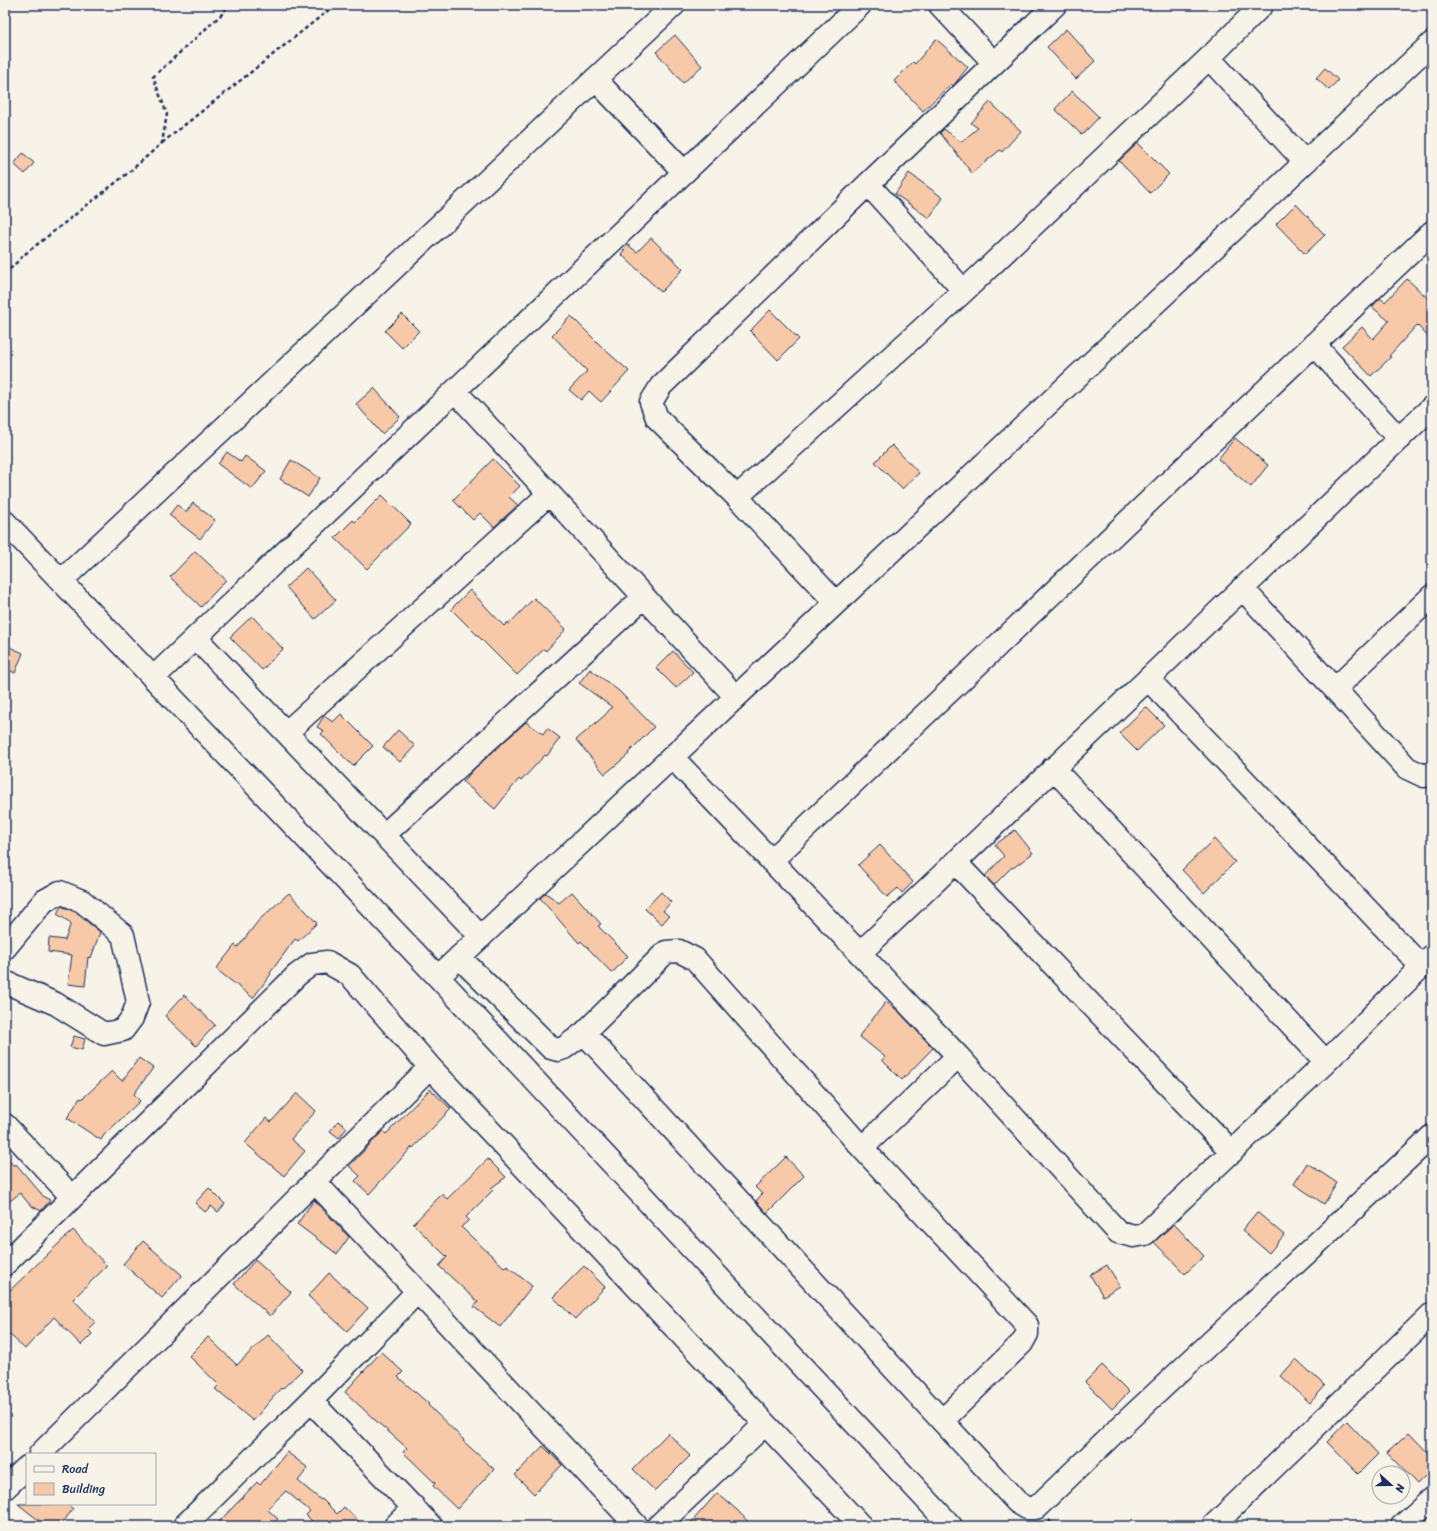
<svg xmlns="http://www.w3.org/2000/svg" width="1437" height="1531" font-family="Sriracha,sans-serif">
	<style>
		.building { fill: #f8c9a8; stroke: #1b2f5e }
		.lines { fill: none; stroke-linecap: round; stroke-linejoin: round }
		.minor-casing { stroke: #1b2f5e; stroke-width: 25 }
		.path { stroke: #1b2f5e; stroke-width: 2.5; stroke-dasharray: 4 3; stroke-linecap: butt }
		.minor { stroke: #f7f3e8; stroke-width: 22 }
	</style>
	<rect width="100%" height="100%" fill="#f7f3e8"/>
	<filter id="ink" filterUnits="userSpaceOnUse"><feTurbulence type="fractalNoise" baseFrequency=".025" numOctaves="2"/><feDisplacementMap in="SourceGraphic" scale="8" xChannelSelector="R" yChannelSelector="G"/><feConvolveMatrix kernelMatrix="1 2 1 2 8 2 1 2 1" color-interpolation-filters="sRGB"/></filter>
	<g filter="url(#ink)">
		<!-- building -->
		<path class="building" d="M1066,29L1095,61L1076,79L1047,47Z
			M675,35L702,66L683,83L656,52Z
			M936,39L968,67L953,86L951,84L923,111L894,81L913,62L915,64Z
			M1325,68L1338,80L1329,90L1316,78Z
			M1072,91L1099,117L1082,135L1055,109Z
			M990,102L1021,131L1002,152L1000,150L972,173L940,133L944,129L961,142L978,128L971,123Z
			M1138,143L1169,174L1150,193L1119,161Z
			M23,153L34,163L25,174L14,164Z
			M909,173L943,198L929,218L895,194Z
			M1296,204L1325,235L1305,254L1276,224Z
			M651,238L683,269L661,292L621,254L628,245L637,252Z
			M1407,279L1432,302V341L1417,325L1389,356L1391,357L1371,376L1342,346L1362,327L1373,339L1389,321L1372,307L1380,298L1385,302Z
			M770,310L799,339L778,360L750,331Z
			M402,314L419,331L402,348L385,331Z
			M571,316L605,350L629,371L601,402L589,391L581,400L569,390L587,371L552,335Z
			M374,388L400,417L382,434L356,404Z
			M1235,438L1268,465L1251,487L1218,459Z
			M892,445L919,473L902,489L875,462Z
			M227,452L241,462L245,456L266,471L252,489L218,464Z
			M493,459L520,486L509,497L518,505L494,527L480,513L473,520L453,500Z
			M291,460L320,478L308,497L280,479Z
			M382,495L411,524L367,569L335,538L353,520L355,522Z
			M193,503L215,520L200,539L169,515L177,505L186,512Z
			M195,551L226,580L201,607L170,577Z
			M306,568L336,600L315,619L286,587Z
			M470,590L504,626L508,622L509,624L534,598L566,629L546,651L544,649L517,675L451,609Z
			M252,616L283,649L262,670L230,637Z
			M5,645L23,653L15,673L5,668Z
			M673,651L693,672L676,688L656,668Z
			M590,669L619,691L654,727L628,753L629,754L605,774L576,740L604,716L612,707L579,683Z
			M1146,707L1164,725L1137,751L1119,733Z
			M341,714L373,746L353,766L321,734L324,731L317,727L324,716L333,722Z
			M526,722L543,734L547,728L560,738L547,756L545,755L521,781L519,779L495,809L463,782L474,769Z
			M398,730L415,746L400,762L383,747Z
			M1015,830L1033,853L1013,868L1012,867L994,885L985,876L1004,856L995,845Z
			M1214,839L1235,862L1204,893L1182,870Z
			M880,845L913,882L902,893L898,888L887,897L858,865Z
			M572,892L601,924L598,926L628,956L612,973L581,941L579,943L540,898L546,893L559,903Z
			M661,892L671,902L663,911L669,916L662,924L645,909Z
			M289,893L317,923L298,941L295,939L270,973L271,974L253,998L216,969L235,945L238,947L259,920Z
			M61,906L75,912L100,932L91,958L88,957L85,986L68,984L72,955L48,952L49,938L65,940L71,923L57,914Z
			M184,995L215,1025L196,1046L165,1016Z
			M886,1002L898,1011L933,1048L902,1080L882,1060L885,1057L859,1036Z
			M74,1036L85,1039L82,1050L70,1047Z
			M139,1058L153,1068L134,1094L140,1101L104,1135L101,1140L67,1118L80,1098L82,1099L112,1071L122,1081Z
			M430,1089L451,1109L413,1148L412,1147L369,1194L355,1181L360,1176L349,1166L383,1131L386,1134Z
			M297,1093L316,1111L291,1139L305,1151L284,1176L245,1143L266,1118L271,1122Z
			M338,1121L347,1128L339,1138L330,1131Z
			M5,1156L14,1166L16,1164L44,1197L50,1200L41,1211L30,1205L20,1193L10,1201L5,1195Z
			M786,1157L804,1176L767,1213L756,1201L762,1194L755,1187Z
			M488,1159L506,1177L491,1188L493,1190L466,1217L469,1220L461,1227L505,1268L507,1266L532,1286L500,1327L474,1307L478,1302L439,1266L447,1257L413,1224L442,1194L447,1199Z
			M1307,1163L1337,1183L1324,1204L1294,1184Z
			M209,1188L225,1204L218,1212L211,1206L205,1212L195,1203Z
			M314,1200L349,1237L337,1254L297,1224Z
			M1257,1212L1284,1235L1269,1253L1242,1230Z
			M1174,1224L1204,1256L1185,1274L1154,1242Z
			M73,1230L107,1266L73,1299L95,1322L88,1329L92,1334L81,1345L54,1317L25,1349L5,1330V1295Z
			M143,1241L182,1275L162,1298L123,1264Z
			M255,1260L291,1292L270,1316L234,1284Z
			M1107,1265L1120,1286L1103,1296L1090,1275Z
			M584,1266L605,1287L575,1319L553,1297Z
			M329,1273L368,1308L347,1331L308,1296Z
			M268,1335L302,1370L282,1389L281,1388L253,1421L215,1389L219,1385L189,1356L208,1337L237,1365Z
			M381,1352L403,1372L398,1377L429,1404L428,1405L464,1440L463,1441L494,1469L457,1509L433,1486L435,1483L403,1452L407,1448L375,1420L345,1392Z
			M1296,1359L1325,1386L1310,1403L1281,1376Z
			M1102,1365L1129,1392L1112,1409L1085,1382Z
			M1347,1421L1378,1454L1358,1474L1327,1442Z
			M668,1433L690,1456L655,1491L633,1469Z
			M1409,1433L1432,1457V1469L1417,1484L1387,1453Z
			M543,1446L562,1465L534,1494L515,1475Z
			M287,1452L308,1468L298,1481L321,1500L322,1499L337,1514L344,1507L364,1526H317L306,1515L310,1511L286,1491L267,1509L278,1519L271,1526H215L257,1482L260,1485Z
			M717,1493L737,1510L752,1526H688Z
			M18,1504H67L73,1509L60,1526H46Z"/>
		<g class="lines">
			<!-- minor casing -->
			<g class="minor-casing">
				<path id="minor" d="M940,5L994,63
					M1209,58L1305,162
					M595,79L684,172
					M868,184L964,291
					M1314,344L1399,439
					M455,391L736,697
					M737,497L964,291L1209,58L1262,5
					M5,522L438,977L951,1526
					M61,581L674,5
					M1242,588L1407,768L1424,776L1432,773
					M836,603L737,497L657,418L651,402L661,386L868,184L1055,5
					M196,638L481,937
					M153,678L860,5
					M1148,679L1421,966
					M1335,689L1432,596
					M287,732L549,494
					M672,757L958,1056L1118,1232L1134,1236L1145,1234L1326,1062L1432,956
					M1053,768L1326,1062
					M384,835L644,597
					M771,861L1432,232
					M955,862L1232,1152
					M5,948L44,901L60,892L82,901L123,935L138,1002L132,1018L123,1030L104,1034L56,1004L5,982
					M860,953L1148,679L1432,407
					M459,957L551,1048L558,1050L564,1048L584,1033L666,952L679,951L695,959L862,1148L1027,1325V1334L1022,1343L942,1421
					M438,977L1432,43
					M584,1033L1017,1502L1027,1508H1036L1117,1430L1432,1136
					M5,1125L72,1197
					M862,1148L958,1056
					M314,1181L637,1526
					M5,1264L297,975L312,964L327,962L350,975L430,1067L861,1526
					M311,1401L431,1526
					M40,1454L430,1067
					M5,1488L27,1467
					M184,1526L311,1401L417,1292
					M395,1526L414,1507
					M658,1526L765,1424
					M1213,1526L1432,1314
					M1402,1526L1432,1499"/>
			</g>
			<!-- path -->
			<path class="path" d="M162,143L335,5
				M5,274L25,254L128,173L162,143L167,114L153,77L223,13L228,5
				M1049,1520L1054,1526"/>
			<!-- minor -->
			<use href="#minor" class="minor"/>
		</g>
	</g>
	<!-- margin -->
	<rect width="1437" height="1531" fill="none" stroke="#f7f3e8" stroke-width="20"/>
	<rect x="10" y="10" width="1417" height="1511" fill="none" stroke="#1b2f5e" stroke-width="1.5" filter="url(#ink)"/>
	<!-- legend -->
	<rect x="26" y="1453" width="130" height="52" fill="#f7f3e8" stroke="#9fa5b1"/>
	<rect x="34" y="1466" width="20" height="6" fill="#f7f3e8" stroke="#9fa5b1"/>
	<text x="62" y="1473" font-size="12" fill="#1b2f5e">Road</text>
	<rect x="34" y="1483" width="20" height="12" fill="#f8c9a8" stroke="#9fa5b1"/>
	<text x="62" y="1493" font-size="12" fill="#1b2f5e">Building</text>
	<!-- north arrow -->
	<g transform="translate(1391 1485) rotate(111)"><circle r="19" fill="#f7f3e8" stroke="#9fa5b1"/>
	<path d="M0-3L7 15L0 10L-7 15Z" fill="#1b2f5e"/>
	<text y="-6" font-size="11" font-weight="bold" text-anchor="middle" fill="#1b2f5e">N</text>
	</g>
</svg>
